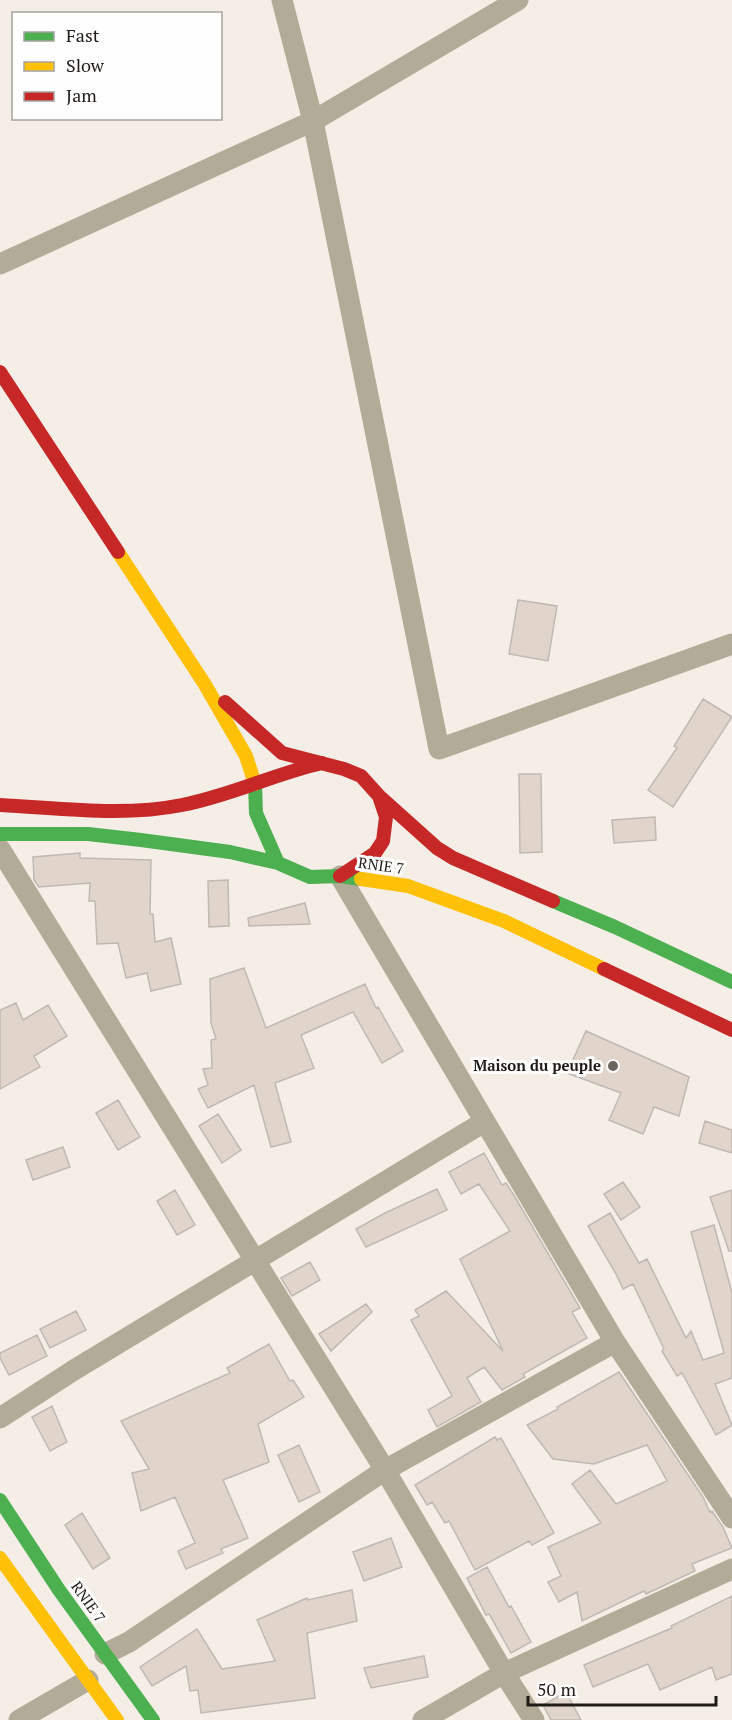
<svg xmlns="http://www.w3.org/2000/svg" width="732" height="1720" font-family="'PT Serif',serif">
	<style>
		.building { fill: #e1d4cb; stroke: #bfb9b4; stroke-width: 1.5 }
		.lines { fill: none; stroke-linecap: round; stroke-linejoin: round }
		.street { stroke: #b1ab98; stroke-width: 21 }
		.fast { stroke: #4caf50; stroke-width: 14 }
		.slow { stroke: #ffc107; stroke-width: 14 }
		.jam { stroke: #c62828; stroke-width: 14 }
		.poi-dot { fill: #6a655f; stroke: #fefefe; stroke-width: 2 }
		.labels { text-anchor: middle; stroke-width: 6; stroke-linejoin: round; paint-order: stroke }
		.street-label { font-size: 15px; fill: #1f1b16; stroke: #fefefe }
		.poi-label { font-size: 15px; font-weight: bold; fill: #1f1b16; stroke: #fefefe; text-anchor: end }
	</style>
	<rect width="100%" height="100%" fill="#f5eee7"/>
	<!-- building -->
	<path class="building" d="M518,600L557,606L548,661L509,654Z
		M703,699L732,717L673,807L648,790L677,748L674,746Z
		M519,774H541L542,852L520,853Z
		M655,817L656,840L614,843L612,820Z
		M80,853V858L151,860L150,914H153L155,942L171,938L181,984L151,991L147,973L126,978L118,943L97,944L95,901H89L90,883L39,887L34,880L33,857Z
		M228,880L229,926L209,927L208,881Z
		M305,903L310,924L249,926L248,918Z
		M244,968L266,1028L365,984L376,1008L378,1007L403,1051L382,1063L353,1012L301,1035L314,1068L275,1083L291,1142L271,1147L254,1085L208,1108L198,1089L208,1085L203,1069L212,1068L211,1040L216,1039L211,1023L210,979Z
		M16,1003L23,1020L48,1005L67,1036L34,1056L40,1067L0,1089V1010Z
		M586,1031L689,1077L679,1116L654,1107L643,1134L609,1120L621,1093L567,1073Z
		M118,1100L140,1137L118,1150L96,1113Z
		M218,1114L241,1150L222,1163L199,1126Z
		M705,1121L732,1130V1153L699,1143Z
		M63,1147L70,1167L33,1180L26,1160Z
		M484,1153L502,1185L506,1183L515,1197L580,1308L572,1312L587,1338L523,1374L525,1377L502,1390L484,1367L467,1378L481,1402L437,1427L428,1410L452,1396L411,1320L419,1316L415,1310L446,1291L503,1351L460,1259L510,1231L479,1184L461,1194L449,1172Z
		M623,1182L640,1207L621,1220L604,1194Z
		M437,1189L447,1210L366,1247L356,1229L385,1213Z
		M175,1190L195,1225L177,1235L157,1201Z
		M732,1190V1251H729L710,1197Z
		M610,1213L639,1263L647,1259L686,1338L691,1331L703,1360L724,1353L691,1232L714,1225L732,1293V1378L715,1384L732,1425L716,1435L682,1373L677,1376L662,1351L664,1349L633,1284L623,1289L616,1274L588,1226Z
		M310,1262L320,1280L292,1296L281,1278Z
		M366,1304L372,1312L331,1351L319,1334Z
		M76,1311L86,1330L50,1348L40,1329Z
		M37,1335L47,1356L9,1375L0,1358V1353Z
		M269,1344L290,1381L293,1380L304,1397L258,1424L269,1462L223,1480L248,1538L221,1549L223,1553L186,1569L178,1551L195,1543L175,1497L141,1511L132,1473L149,1469L121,1421L230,1373L227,1368Z
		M619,1372L703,1497L710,1512L712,1511L723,1527L732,1548L692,1564L695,1571L665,1585L646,1594L644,1591L582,1621L577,1592L559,1602L548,1582L561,1576L548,1547L601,1523L572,1484L590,1470L616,1504L667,1481L647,1445L594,1464L553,1459L527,1425L558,1409L557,1407Z
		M52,1406L67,1442L50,1451L32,1417Z
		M495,1437L497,1440L501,1438L554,1533L532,1545L529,1541L475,1570L449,1521L445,1523L432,1502L427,1505L415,1485Z
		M299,1445L320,1492L299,1502L278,1455Z
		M82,1513L110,1558L93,1569L65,1525Z
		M391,1538L402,1567L364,1581L353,1552Z
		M487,1567L509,1607L511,1606L531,1642L511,1653L489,1614L486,1615L467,1578Z
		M352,1590L357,1621L307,1633L315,1698L201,1713L198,1690L190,1691L186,1666L152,1686L140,1667L197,1629L222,1669L275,1661L257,1620L307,1598L308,1600Z
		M732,1596V1674L716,1680L712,1667L660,1690L648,1664L593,1687L584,1665L672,1628L671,1626Z
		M424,1656L428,1677L371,1688L364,1668Z
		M566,1692L581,1720H551L543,1705Z"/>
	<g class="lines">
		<!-- street -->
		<path class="street" d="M282,0L313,121L439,749L732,644
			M0,264L313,121L518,0
			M0,849L385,1470L504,1673L534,1720
			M340,876L615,1342L732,1518
			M0,1418L74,1370L484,1122
			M105,1654L129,1642L385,1470L615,1342
			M19,1720L88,1680
			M423,1720L504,1673L732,1569"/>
		<!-- fast -->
		<path class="fast" d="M255,784L256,813L278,863
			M0,834H88L141,840L230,852L278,863L310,877L340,876L361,879
			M553,901L615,927L732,982
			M0,1500L59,1590L153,1720"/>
		<!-- slow -->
		<path class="slow" d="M118,552L204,683L246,756L255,784
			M361,879L408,886L504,921L604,969
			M0,1558L117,1720"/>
		<!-- jam -->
		<path class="jam" d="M0,372L118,552
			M225,702L282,753L344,769L361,776L379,796L386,817L383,841L375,853L340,876
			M379,796L437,848L453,858L553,901
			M0,805C60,808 123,817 182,805C230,796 274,774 322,763
			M604,969L732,1030"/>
	</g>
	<!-- markers -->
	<circle class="poi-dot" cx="613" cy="1066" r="6"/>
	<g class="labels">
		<!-- street labels -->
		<g class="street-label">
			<text transform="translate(381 866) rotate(8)" y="5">RNIE 7</text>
			<text transform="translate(88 1602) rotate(54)" y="5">RNIE 7</text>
		</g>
		<!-- poi labels -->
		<g class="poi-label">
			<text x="601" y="1071">Maison du peuple</text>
		</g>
	</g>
	<!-- legend -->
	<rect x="12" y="12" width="210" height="108" fill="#fefefe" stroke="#a5a3a1" stroke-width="1.5"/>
	<rect x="24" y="32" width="30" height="9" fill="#4caf50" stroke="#a5a3a1" stroke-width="1.5"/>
	<text x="66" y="42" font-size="18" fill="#1f1b16">Fast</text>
	<rect x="24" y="62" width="30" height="9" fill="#ffc107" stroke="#a5a3a1" stroke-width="1.5"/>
	<text x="66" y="72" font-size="18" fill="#1f1b16">Slow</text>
	<rect x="24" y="92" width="30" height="9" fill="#c62828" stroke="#a5a3a1" stroke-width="1.5"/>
	<text x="66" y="102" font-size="18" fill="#1f1b16">Jam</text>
	<!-- scale -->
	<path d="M528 1696v9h188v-9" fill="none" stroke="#1f1b16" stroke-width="3"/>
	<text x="537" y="1696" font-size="18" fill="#1f1b16" stroke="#fefefe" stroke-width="4.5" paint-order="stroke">50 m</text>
</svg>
